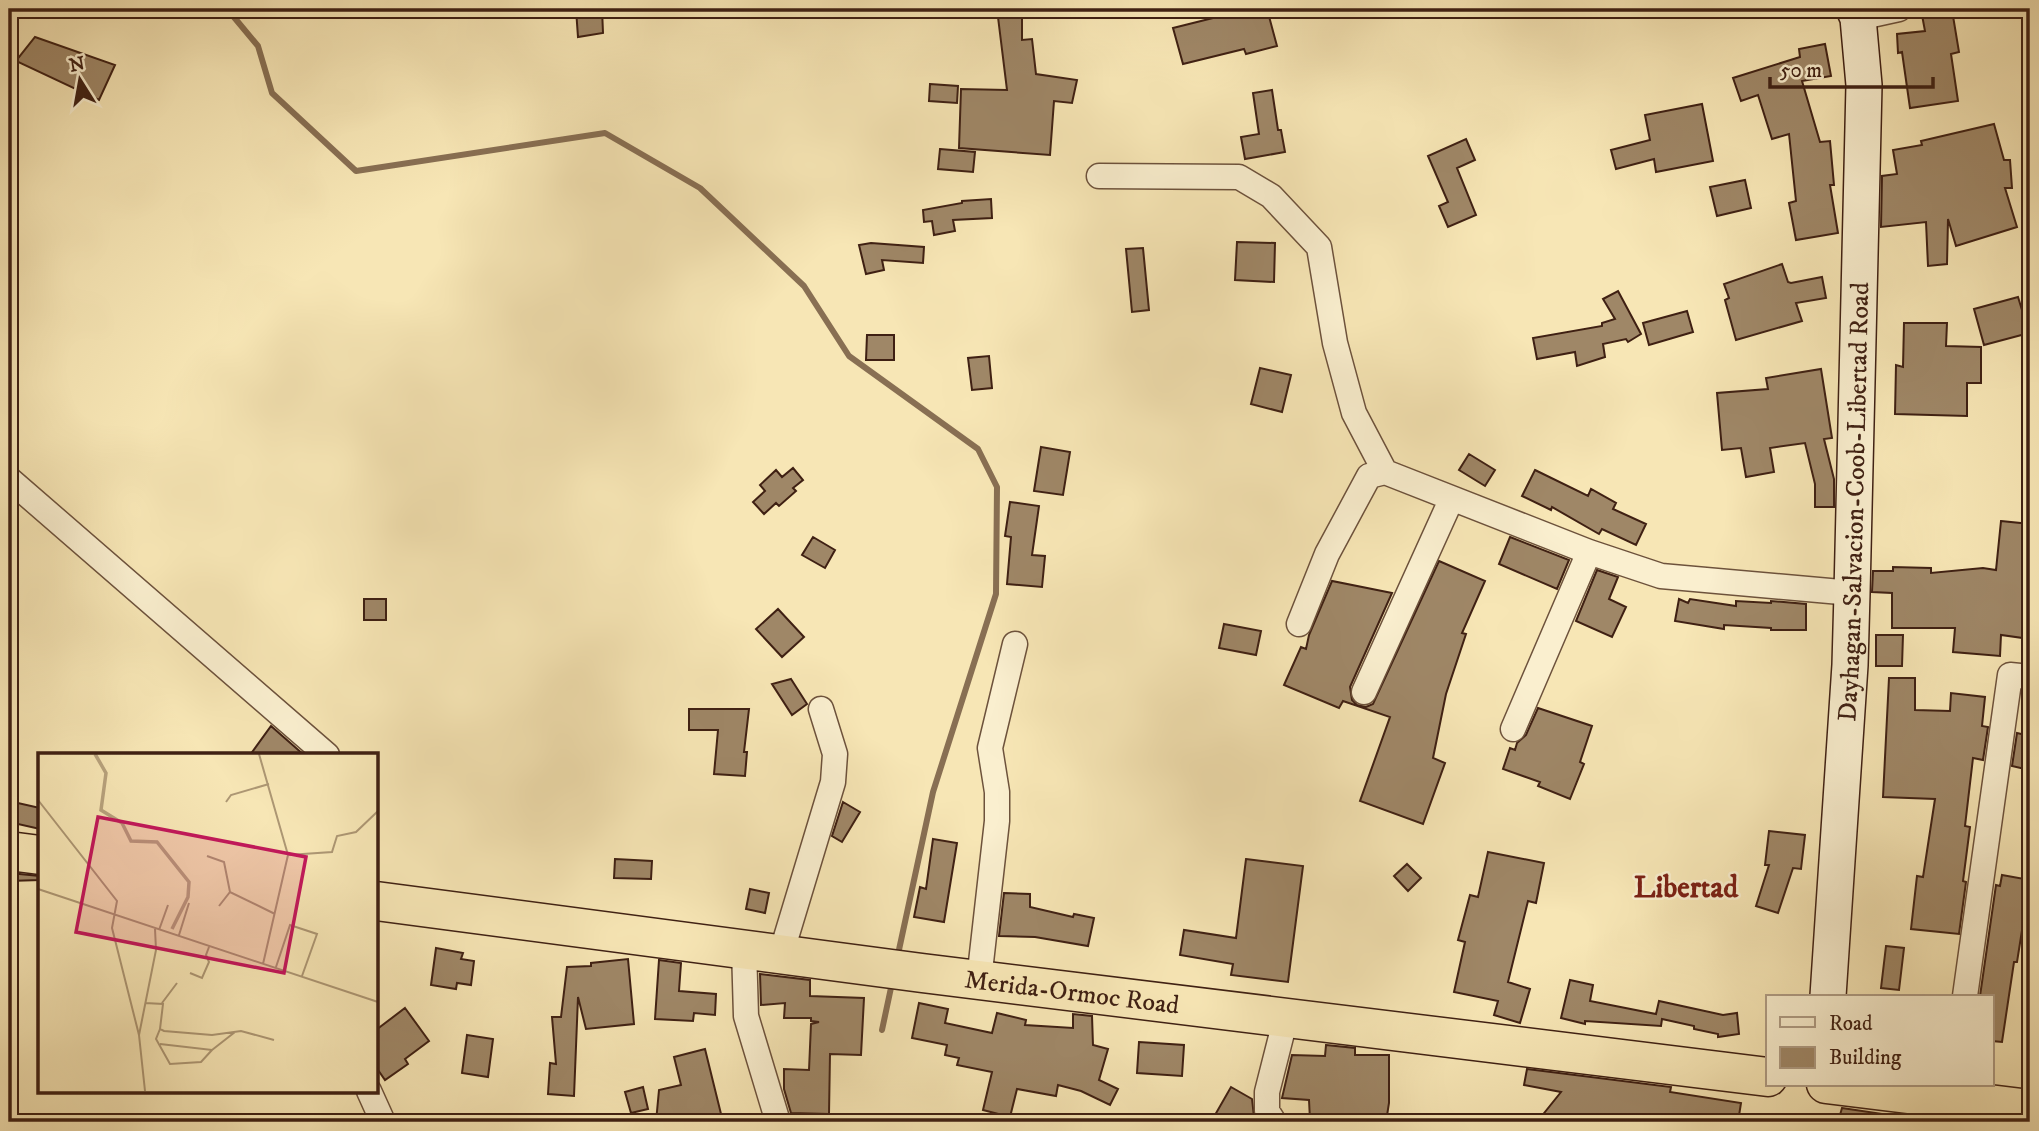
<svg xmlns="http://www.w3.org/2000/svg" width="2039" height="1131" font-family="'IM FELL DW Pica',serif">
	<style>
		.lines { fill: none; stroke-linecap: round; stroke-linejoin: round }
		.stream { stroke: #886f53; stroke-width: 6 }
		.building { fill: #9f8767; stroke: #3f2013; stroke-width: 2 }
		.street-casing { stroke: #6d523c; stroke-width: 27 }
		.secondary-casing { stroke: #3f2013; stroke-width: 38 }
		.highway-casing { stroke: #3f2013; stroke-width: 41 }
		.street { stroke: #faefcf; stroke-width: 24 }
		.secondary { stroke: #faefcf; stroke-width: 35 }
		.highway { stroke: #f7e6b5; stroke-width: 38 }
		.labels { text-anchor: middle; stroke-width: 5; stroke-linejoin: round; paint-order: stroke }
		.street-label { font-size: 26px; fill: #3f2013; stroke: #faefcf }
		.quarter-label { font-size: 30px; font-weight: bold; fill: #7a1f14; stroke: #faefcf }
		.inset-river { fill: none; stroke: #b8a37e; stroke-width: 3.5 }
		.inset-road { fill: none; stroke: #ad9774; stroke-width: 2 }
		.view { fill: #c2185b; fill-opacity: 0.15; stroke: #c2185b; stroke-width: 3.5 }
		.inset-edge { fill: none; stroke: #3f2013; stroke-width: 3.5 }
	</style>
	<rect width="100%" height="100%" fill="#f7e6b5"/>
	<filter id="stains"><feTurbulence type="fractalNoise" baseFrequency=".00286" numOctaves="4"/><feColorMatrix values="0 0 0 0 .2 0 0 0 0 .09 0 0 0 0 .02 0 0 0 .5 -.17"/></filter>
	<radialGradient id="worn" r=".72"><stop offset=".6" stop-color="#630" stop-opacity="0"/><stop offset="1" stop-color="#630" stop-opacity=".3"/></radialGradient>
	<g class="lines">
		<!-- stream -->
		<path class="stream" d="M215,9L233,16L258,46L272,93L356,171L605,133L700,188L804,286L849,356L978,449L997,487L996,594L933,792L897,959
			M882,1030L892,983"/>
	</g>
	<!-- building -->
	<path class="building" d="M576,9H602L603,33L578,37Z
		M997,9H1022V40L1032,39L1036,74L1077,80L1072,103L1054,101L1050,155L959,148L961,89L1007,90Z
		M1249,9H1267L1277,46L1246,54L1244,49L1183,64L1173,28Z
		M1952,10L1959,52L1951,54L1958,101L1910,108L1902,52L1898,53L1897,34L1925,31L1922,15Z
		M35,37L115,65L99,100L16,61Z
		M1825,44L1831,76L1802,81L1820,142L1830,141L1834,185H1830L1838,233L1796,240L1789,203L1796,201L1789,134L1772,139L1758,95L1741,101L1733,78L1800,57L1799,49Z
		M930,84L958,86L957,103L929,101Z
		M1272,90L1278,130H1281L1285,152L1245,159L1241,137L1259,134L1253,93Z
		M1702,104L1713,161L1656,172L1654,159L1616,169L1611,150L1650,140L1645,115Z
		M1994,124L2004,160H2010L2012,188H2005L2017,227L1956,246L1948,219L1947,264L1928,266L1926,222L1881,227L1882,176L1897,174L1893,150L1922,145L1921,141Z
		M1466,139L1475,160L1457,168L1476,215L1448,227L1439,206L1448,202L1428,156Z
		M940,149L975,152L973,172L938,169Z
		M1745,180L1751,208L1717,216L1710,187Z
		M991,199L992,218L953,220L955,231L934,235L932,221L924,222L923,210L962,203V201Z
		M1237,242L1275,243L1274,282L1235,280Z
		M871,243L924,247L923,263L882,260L884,270L866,274L859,245Z
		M1143,248L1149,310L1132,312L1126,249Z
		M1782,264L1788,282L1791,283L1822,277L1826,298L1796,303L1802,321L1736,340L1725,300L1729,298L1724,284Z
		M1618,291L1641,334L1628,342L1626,339L1603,344L1605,357L1577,366L1575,352L1537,359L1533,338L1602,326V323L1615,319L1603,299Z
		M2018,297L2029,333L1984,345L1974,309Z
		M1687,311L1693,332L1649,345L1643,323Z
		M1904,323H1947L1946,346L1981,347V383H1967V416L1895,414L1896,365L1903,367Z
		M867,335H894V360H866Z
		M989,356L992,388L972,390L968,358Z
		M1260,368L1291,375L1282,412L1251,404Z
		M1821,369L1832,438L1824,439L1834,479V507H1815V484L1805,443L1770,448L1774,472L1746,477L1741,448L1722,450L1717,393L1768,389L1766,378Z
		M1041,447L1070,452L1063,495L1034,491Z
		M1469,454L1495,470L1485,486L1459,470Z
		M793,468L803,480L793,488L796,491L779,506L776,503L764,514L753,502L765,491L760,485L776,470L782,477Z
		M1535,470L1588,496L1591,489L1616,503L1613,509L1646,524L1636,545L1602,529L1599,534L1552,507L1551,510L1522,496Z
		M1010,502L1039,506L1032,555L1045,556L1042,587L1007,584L1011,537L1005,536Z
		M2001,521L2030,524L2026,580L2030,581V639L2001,635L2000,656L1953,652L1955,628H1892V593L1872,592L1873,571H1893V567L1931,568V573L1983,568L1996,570Z
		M813,537L835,550L825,568L802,555Z
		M1510,537L1569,560L1557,589L1499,564Z
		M1439,561L1485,581L1462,633L1466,634L1446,694L1433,758L1445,763L1423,824L1360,801L1390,717L1343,701L1339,708L1284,685L1301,647L1306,649L1309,635L1332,581L1392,593L1350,687L1352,700L1357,705L1366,707L1373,704Z
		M1597,570L1618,577L1609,599L1626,607L1612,637L1576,621Z
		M364,599H386V620H364Z
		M1679,599L1688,603L1690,599L1736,606V601L1771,603V601L1806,604V630H1771V628L1724,625V629L1675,621Z
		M778,609L804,637L782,657L756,629Z
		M1224,624L1261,631L1256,655L1219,648Z
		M1876,635H1903L1902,666H1876Z
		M1889,678H1915V710L1950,711L1951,693L1985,697L1982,726L1988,727L1983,760L1973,758L1965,826L1970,827L1963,881L1966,882L1959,934L1911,929L1917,876L1923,877L1935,799L1883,797Z
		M791,679L807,704L792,715L772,684Z
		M1538,708L1592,726L1580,762L1584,764L1570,799L1538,786L1540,782L1503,769L1510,748L1515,750L1517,743L1526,735Z
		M689,709H749L744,752H747L745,776L714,774L718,730H689Z
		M271,726L304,755H250Z
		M2017,733L2030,736L2025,769L2012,766Z
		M9,801L40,808V829L9,822Z
		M843,802L860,812L842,842L832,836Z
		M1769,831L1805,835L1801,869L1793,868L1778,913L1756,906L1769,865H1765Z
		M933,839L957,843L944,922L914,917L920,887L926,889Z
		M1488,852L1544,863L1536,903L1528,901L1508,982L1530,989L1520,1023L1494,1015L1498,1001L1454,992L1465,942L1458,940L1470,895L1478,897Z
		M615,859L652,861L651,879L614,878Z
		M1246,859L1303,866L1288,982L1231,975L1233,964L1180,955L1184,930L1236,938Z
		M1407,864L1421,878L1408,891L1394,876Z
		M9,873L40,876V880L9,881Z
		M2002,875L2030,880L2017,962H2014L2002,1042L1992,1041V996H1980L1996,885L2000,886Z
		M750,889L769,893L765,913L746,909Z
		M1004,893L1030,894V907L1073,917L1074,914L1094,918L1088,946L1035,937L999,936Z
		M1886,946L1904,948L1899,990L1881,988Z
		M436,948L463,953L461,959L474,961L471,985L457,983L456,989L431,985Z
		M628,959L634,1024L586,1029L578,997L574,1096L548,1094L550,1063L556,1064L552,1017H561L567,967L591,966V963Z
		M659,960L681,963L679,991L716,994L715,1015L694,1013L693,1021L655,1019Z
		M760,974L810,980V996L864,998L861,1055L830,1054L829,1114L791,1113L784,1089V1069L809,1070L811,1024L819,1022L811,1021V1018H784L785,1003L761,1005Z
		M1570,980L1593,985L1590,1001L1656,1014L1659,1001L1723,1015L1737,1013L1739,1034L1718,1037V1034L1694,1029V1026L1662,1019L1661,1026L1585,1021V1024L1561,1018Z
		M919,1003L948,1009L945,1023L992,1033L997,1013L1026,1020L1025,1025L1073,1028V1014L1092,1016L1093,1045L1108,1049L1099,1080L1118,1089L1110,1105L1081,1091L1058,1085L1056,1096L1017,1089L1010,1117L983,1110L992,1072L957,1065L959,1058L945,1055L947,1045L912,1038Z
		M405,1008L429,1041L405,1059L408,1064L385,1080L376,1067V1030Z
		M467,1035L493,1039L488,1077L462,1073Z
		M1139,1042L1184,1045L1182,1076L1137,1073Z
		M1326,1045L1355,1048V1055H1389V1103L1386,1122H1342L1343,1118L1310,1120L1309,1100L1282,1098L1292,1055L1325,1056Z
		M705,1049L723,1122H656L659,1090L681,1085L674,1057Z
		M1527,1069L1671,1087L1670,1092L1741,1103L1738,1122H1605L1569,1114L1562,1122H1537L1561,1092L1524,1085Z
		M643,1087L648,1109L631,1113L625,1092Z
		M1231,1087L1252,1099L1254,1117L1251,1122H1211Z
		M1842,1108L1896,1116L1895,1122H1838Z"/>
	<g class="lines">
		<!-- street casing -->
		<g class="street-casing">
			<path id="street" d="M1858,18L1899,9
				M1099,176L1239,177L1271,196L1319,247L1335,343L1354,413L1385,472
				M9,479L327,755
				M1299,624L1327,554L1369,476L1385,472L1589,552L1661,576L1852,593
				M1364,692L1451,500
				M1513,729L1589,552
				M744,948L746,1016L778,1122
				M781,954L833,782L835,754L821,709
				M979,980L997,821V792L990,748L1015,644
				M1965,996L2010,675L2030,677
				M369,1091L383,1122
				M1274,1122L1267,1111V1092L1286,1017"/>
		</g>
		<!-- secondary casing -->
		<g class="secondary-casing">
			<g id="secondary">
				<path id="s1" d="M1828,996L1850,665L1852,593L1864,85L1858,18L1854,9"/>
			</g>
		</g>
		<!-- highway casing -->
		<g class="highway-casing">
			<g id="highway">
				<path d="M9,851L40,855"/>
				<path id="s2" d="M376,901L922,973L1768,1077"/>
				<path d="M1826,1084L2030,1109"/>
			</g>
		</g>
		<!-- street -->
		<use href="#street" class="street"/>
		<!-- secondary -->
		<use href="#secondary" class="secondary"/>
		<!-- highway -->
		<use href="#highway" class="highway"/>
	</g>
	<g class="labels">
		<!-- street labels -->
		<g class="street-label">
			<text dy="9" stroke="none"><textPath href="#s1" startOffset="495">Dayhagan-Salvacion-Coob-Libertad Road</textPath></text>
			<text dy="9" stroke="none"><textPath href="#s2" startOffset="702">Merida-Ormoc Road</textPath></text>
		</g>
		<!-- quarter labels -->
		<g class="quarter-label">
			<text x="1686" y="897">Libertad</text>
		</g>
	</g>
	<!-- overview -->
	<g transform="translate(38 753)">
		<rect width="340" height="340" fill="#f7e6b5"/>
		<path class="inset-river" d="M57,1L68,20L63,57L84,70L93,88L119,89L151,129L150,144L134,176"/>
		<path class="inset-road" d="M221,1L250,102L225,211M0,47L79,148L74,175L101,282M188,49L193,42L231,31M250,102L294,99L299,83L318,79L340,58M169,103L186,109L192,139M0,136L340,249M181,153L192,139L237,161M121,177L130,152M141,182L151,150M238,214L252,172L279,181L264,223M152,220L164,225L171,209L168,202L171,194M107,250L125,251L122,276L126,278L174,282L203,278L236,287M124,250L139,230M122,276L118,286L132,311L163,309L174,297M122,291L174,297L197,279M107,338L101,282L118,197L117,176"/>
		<path class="view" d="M60,64L268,104L246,220L38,179Z"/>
		<rect width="340" height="340" class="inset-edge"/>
	</g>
	<!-- margin -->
	<rect width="2039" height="1131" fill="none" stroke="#f7e6b5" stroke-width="35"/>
	<rect x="10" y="10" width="2018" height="1110" fill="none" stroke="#3f2013" stroke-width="3.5"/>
	<rect x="18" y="18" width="2004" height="1096" fill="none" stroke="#3f2013" stroke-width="2"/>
	<!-- legend -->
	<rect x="1766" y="995" width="228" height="91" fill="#faefcf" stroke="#af9c84" stroke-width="2"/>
	<rect x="1780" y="1017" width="35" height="10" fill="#faefcf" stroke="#af9c84" stroke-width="2"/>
	<text x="1829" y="1030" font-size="21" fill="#3f2013">Road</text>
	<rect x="1780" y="1047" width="35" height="21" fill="#9f8767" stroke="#af9c84" stroke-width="2"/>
	<text x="1829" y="1064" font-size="21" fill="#3f2013">Building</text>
	<!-- north arrow -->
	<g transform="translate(80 80) rotate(349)" stroke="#faefcf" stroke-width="5" paint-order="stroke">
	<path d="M0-5L12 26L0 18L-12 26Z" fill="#3f2013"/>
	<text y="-10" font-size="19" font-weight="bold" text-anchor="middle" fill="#3f2013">N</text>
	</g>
	<!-- scale -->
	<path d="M1770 77v10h163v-10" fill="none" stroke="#3f2013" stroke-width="3.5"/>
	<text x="1780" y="77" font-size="21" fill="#3f2013" stroke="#faefcf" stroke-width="5" paint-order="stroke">50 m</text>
	<rect width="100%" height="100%" filter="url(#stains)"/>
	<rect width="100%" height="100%" fill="url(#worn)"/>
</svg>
